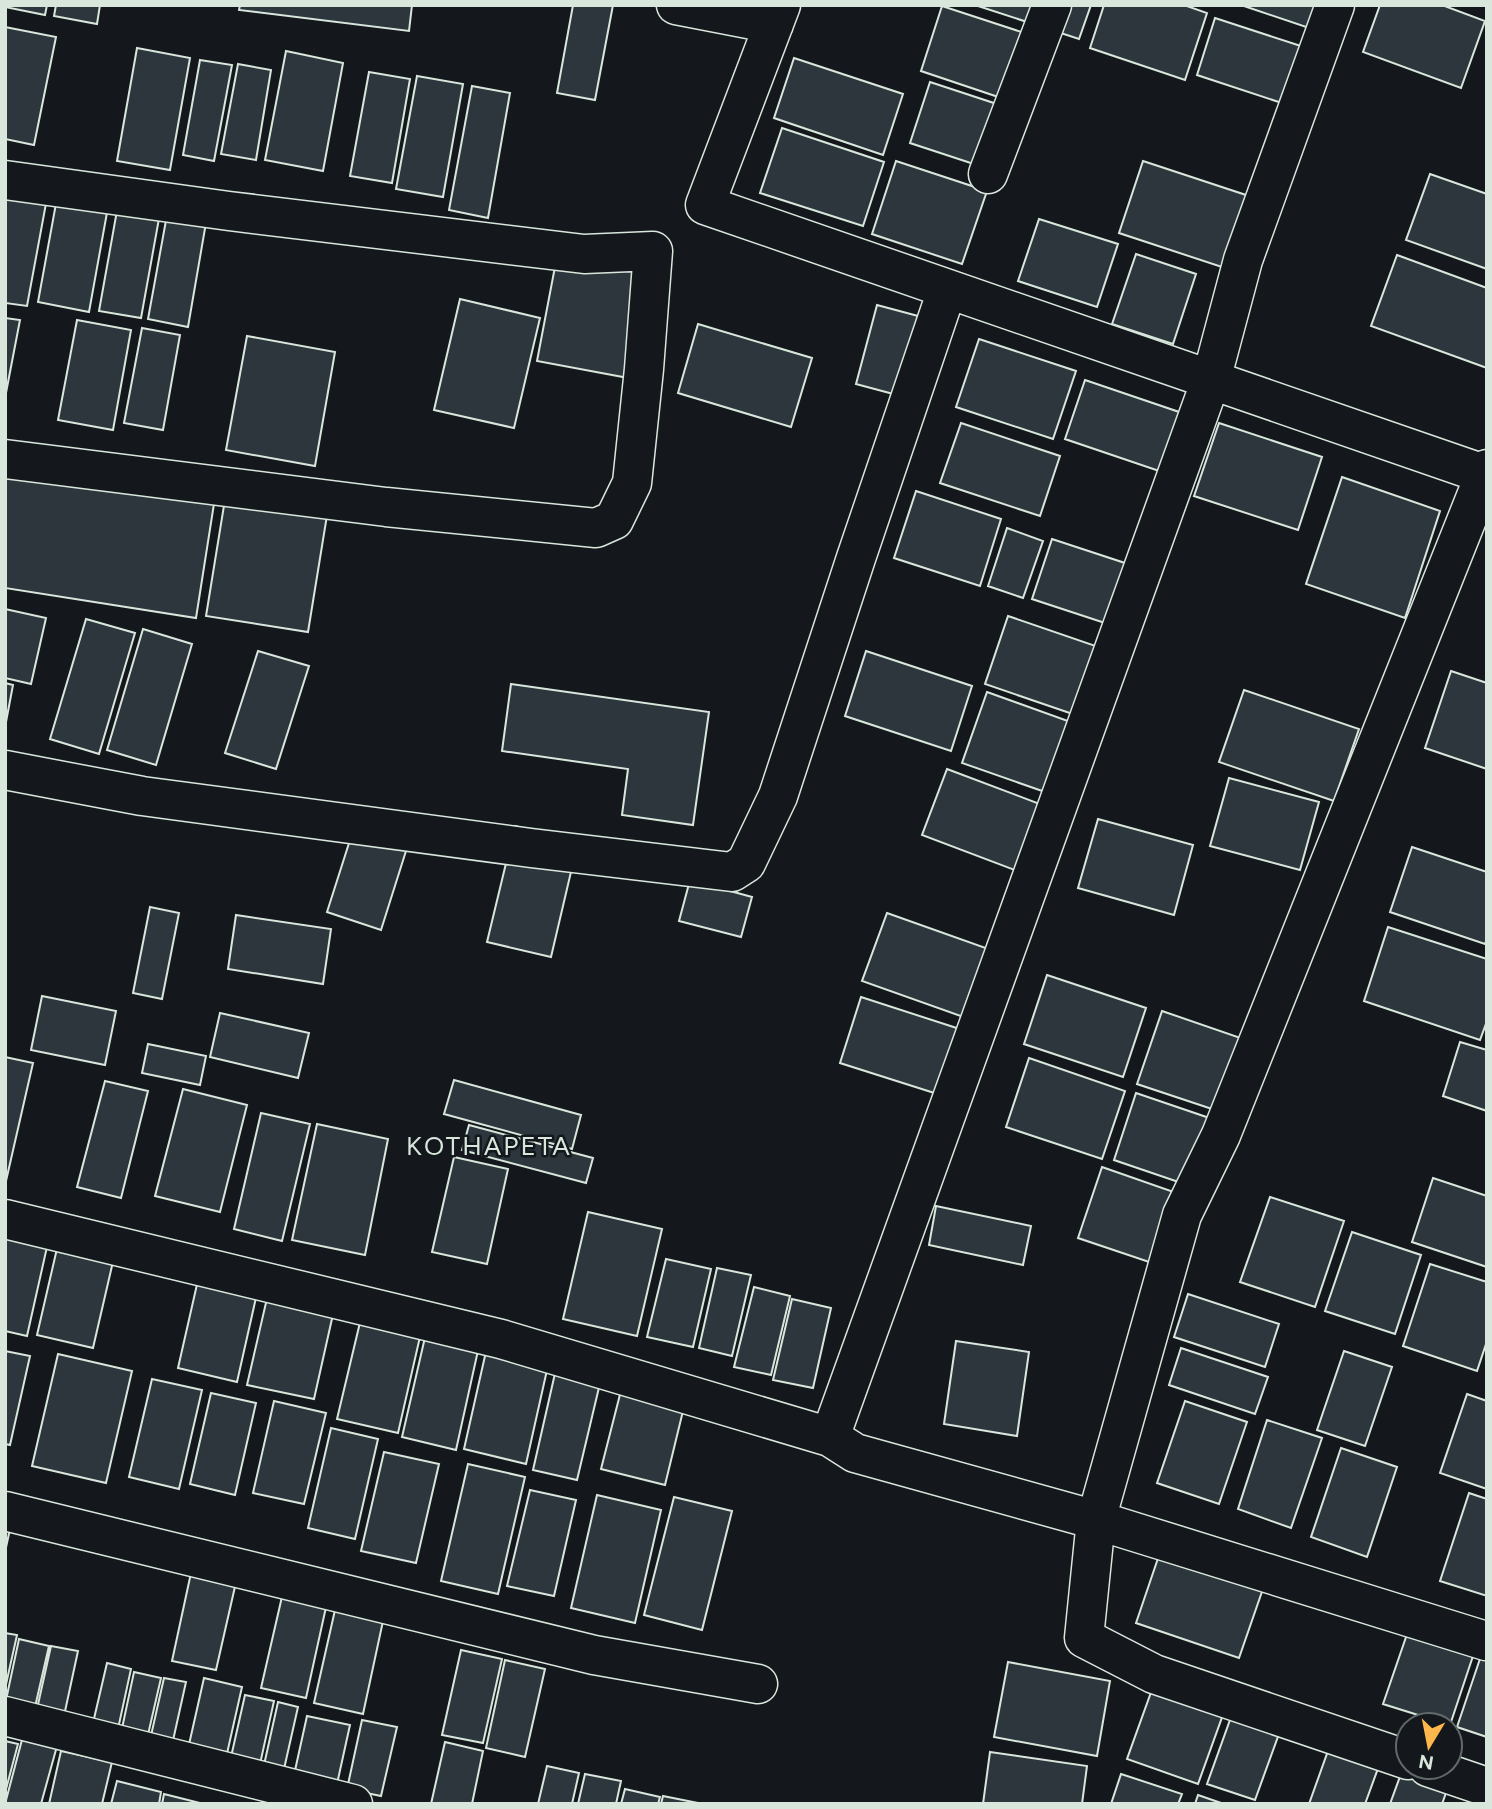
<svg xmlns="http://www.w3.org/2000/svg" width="1492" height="1809" font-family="Figtree,sans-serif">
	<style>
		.building { fill: #2c363c; stroke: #d8e6dc; stroke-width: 2 }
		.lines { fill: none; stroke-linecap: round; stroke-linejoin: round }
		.minor-casing { stroke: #d8e6dc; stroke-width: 41 }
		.minor { stroke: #14181c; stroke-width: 38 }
		.labels { text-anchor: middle; stroke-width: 5; stroke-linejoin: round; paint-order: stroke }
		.neighbourhood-label { font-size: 26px; letter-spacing: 2px; fill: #d8e6dc; stroke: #14181c }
	</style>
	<rect width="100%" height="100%" fill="#14181c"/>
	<!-- building -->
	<path class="building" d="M5,5H47L45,15L5,7Z
		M56,5H100L97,24L54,16Z
		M240,5H412L409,31L239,10Z
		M573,5H613L595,100L557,93Z
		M975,5H1091L1079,39Z
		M1104,5H1184L1207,13L1185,80L1090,48Z
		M1241,5H1326L1318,31Z
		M1380,5H1442L1485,21L1461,88L1363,52Z
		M942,6L1043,39L1022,105L921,71Z
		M1215,18L1310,49L1291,106L1197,75Z
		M5,27L56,37L34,145L5,139Z
		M137,48L190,58L170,170L117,161Z
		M286,51L343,63L323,171L265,160Z
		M794,58L903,94L883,155L774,118Z
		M200,60L232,65L214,161L183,155Z
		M238,64L271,70L256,160L221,154Z
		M369,72L410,79L392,183L350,176Z
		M417,76L463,84L443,197L396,189Z
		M930,82L1015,110L995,171L910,143Z
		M472,86L510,93L488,218L449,210Z
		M782,128L884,162L863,226L760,193Z
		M896,161L987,191L962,264L872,234Z
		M1143,161L1252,197L1228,269L1119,233Z
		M1430,174L1487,194V269L1406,240Z
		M5,190L47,198L27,306L5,303Z
		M57,198L108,207L89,312L38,302Z
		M169,204L208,211L188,327L148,319Z
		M118,205L160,213L141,318L99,311Z
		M1039,219L1118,244L1097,307L1018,281Z
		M558,251L644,267L639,380L537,361Z
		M1136,254L1196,274L1173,344L1112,324Z
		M1397,255L1487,288V368L1371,326Z
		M460,299L540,318L514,428L434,410Z
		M877,305L933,320L912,399L856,384Z
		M5,318L20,320L5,398Z
		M77,320L131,330L113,430L58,420Z
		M698,324L812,358L791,427L678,393Z
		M142,328L180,335L163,430L124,423Z
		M247,336L335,352L315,466L226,450Z
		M979,339L1076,371L1053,439L956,407Z
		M1085,380L1185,414L1165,473L1065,439Z
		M961,423L1060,456L1040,516L940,483Z
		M1219,423L1322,457L1298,530L1194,496Z
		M5,458L216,491L196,618L5,588Z
		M1342,477L1440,511L1405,618L1306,584Z
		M227,487L329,503L308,632L206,616Z
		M916,491L1001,519L980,586L894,558Z
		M1007,528L1043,541L1023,598L988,586Z
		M1052,539L1134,566L1114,626L1032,599Z
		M5,609L46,618L31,684L5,678Z
		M1008,616L1119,654L1096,722L985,684Z
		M86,619L135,633L99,754L50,739Z
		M143,629L192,644L156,765L107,750Z
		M258,651L309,666L276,769L225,753Z
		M866,651L972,686L951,751L845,716Z
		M1451,671L1487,683V769L1425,748Z
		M5,683L13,685L6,722H5Z
		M511,684L709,712L693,825L622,815L628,769L502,751Z
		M1244,690L1359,729L1334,801L1219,762Z
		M987,692L1093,730L1068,800L962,763Z
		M947,769L1053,809L1028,875L922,835Z
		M1229,778L1319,802L1300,870L1210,846Z
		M358,815L412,832L381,930L327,912Z
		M1098,819L1193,845L1174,915L1078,888Z
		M515,826L578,842L551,957L487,942Z
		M1412,847L1487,872V939L1485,944L1390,912Z
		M690,880L752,897L741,937L679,921Z
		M150,907L179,913L162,999L133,993Z
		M887,913L997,952L972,1020L862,981Z
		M236,915L331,929L323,984L228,969Z
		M1388,927L1487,959V1021L1480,1040L1364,1001Z
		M1047,975L1146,1008L1123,1077L1024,1044Z
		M42,996L116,1011L105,1065L31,1050Z
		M861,997L972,1033L950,1098L840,1063Z
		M1162,1011L1261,1045L1236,1117L1137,1084Z
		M220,1013L309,1033L298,1078L210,1057Z
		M1460,1042L1487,1050V1111L1443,1096Z
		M148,1044L206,1056L200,1085L142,1073Z
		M5,1057L33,1063L6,1181H5Z
		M1029,1058L1125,1091L1102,1159L1006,1127Z
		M454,1080L581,1115L572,1149L444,1114Z
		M105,1081L148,1091L121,1198L77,1187Z
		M183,1089L247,1105L220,1212L155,1196Z
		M1136,1093L1221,1122L1199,1189L1114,1160Z
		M261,1113L310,1124L282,1241L234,1229Z
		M317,1124L388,1139L365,1255L292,1240Z
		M469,1125L593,1158L586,1183L462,1150Z
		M454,1157L508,1169L487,1264L432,1252Z
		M1102,1167L1191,1198L1167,1268L1078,1238Z
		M1433,1178L1487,1196V1267L1412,1242Z
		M1270,1197L1344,1221L1315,1307L1240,1282Z
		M936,1206L1031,1226L1023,1265L929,1245Z
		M588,1212L662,1229L637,1336L563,1319Z
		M5,1219L51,1229L27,1336L5,1331Z
		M62,1227L118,1240L93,1348L37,1335Z
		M1352,1232L1421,1255L1395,1334L1325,1311Z
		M203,1258L262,1271L237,1382L178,1368Z
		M666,1259L711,1269L693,1347L647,1337Z
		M1430,1264L1487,1282V1341L1477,1371L1403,1346Z
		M274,1268L340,1283L314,1399L247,1385Z
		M717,1268L751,1275L732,1356L699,1348Z
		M754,1287L790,1296L771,1375L734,1367Z
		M1188,1294L1279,1324L1265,1367L1174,1337Z
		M792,1299L831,1308L813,1388L773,1380Z
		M362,1314L422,1328L398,1433L337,1419Z
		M426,1333L479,1346L456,1450L402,1437Z
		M956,1341L1029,1352L1017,1436L944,1424Z
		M487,1347L549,1361L526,1464L464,1449Z
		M1181,1348L1268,1377L1255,1414L1169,1385Z
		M5,1351L30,1356L10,1445L5,1444Z
		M1344,1351L1392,1367L1365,1446L1317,1430Z
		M58,1354L132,1371L106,1483L32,1466Z
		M628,1363L691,1378L665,1485L601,1469Z
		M556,1369L601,1379L577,1480L533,1470Z
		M152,1379L202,1390L179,1489L129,1477Z
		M211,1393L256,1403L235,1495L190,1484Z
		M1467,1394L1487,1401V1489L1440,1473Z
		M274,1401L326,1413L304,1504L253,1493Z
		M1185,1401L1247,1422L1219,1504L1157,1483Z
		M1267,1420L1322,1438L1291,1528L1238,1509Z
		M331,1428L378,1439L355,1539L308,1528Z
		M1341,1448L1397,1467L1367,1557L1311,1537Z
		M384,1452L439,1464L416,1563L361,1551Z
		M468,1464L525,1477L498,1594L441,1581Z
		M530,1490L576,1500L554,1596L507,1586Z
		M1469,1493L1487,1499V1596L1440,1581Z
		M597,1495L661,1510L635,1623L571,1608Z
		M674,1497L732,1511L702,1630L644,1615Z
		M1170,1523L1274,1557L1239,1658L1136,1623Z
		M5,1528L10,1529L5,1552Z
		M194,1559L239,1569L216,1670L172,1661Z
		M284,1588L328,1598L306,1698L261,1688Z
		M1416,1608L1482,1629L1450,1725L1383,1704Z
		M335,1610L383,1621L363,1714L314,1703Z
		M5,1633L17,1635L5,1689Z
		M1487,1638V1737L1457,1727Z
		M19,1639L49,1646L35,1707L6,1700Z
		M51,1646L78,1651L64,1716L37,1709Z
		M461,1650L502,1659L483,1743L442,1735Z
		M1163,1659L1234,1684L1198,1784L1127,1759Z
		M505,1660L545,1669L525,1757L486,1748Z
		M1008,1662L1110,1681L1097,1756L994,1737Z
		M107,1663L131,1669L118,1729L93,1723Z
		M134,1672L161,1678L147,1739L121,1733Z
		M164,1678L186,1682L172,1745L150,1740Z
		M204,1678L242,1687L226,1758L188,1749Z
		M1240,1692L1288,1709L1255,1800L1207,1784Z
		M245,1695L274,1701L260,1764L231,1757Z
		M278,1702L298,1707L284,1769L264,1765Z
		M307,1716L350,1725L337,1784L294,1775Z
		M362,1720L397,1727L381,1796L347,1789Z
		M1334,1734L1384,1752L1365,1804H1309Z
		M23,1736L57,1746L41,1804H5Z
		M5,1741L18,1744L5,1793Z
		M445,1742L483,1751L472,1804H431Z
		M61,1751L112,1762L102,1804H49Z
		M990,1752L1087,1766L1082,1804H983Z
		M1406,1760L1452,1776L1442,1804H1390Z
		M547,1766L579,1773L572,1804H538Z
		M585,1774L621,1781L616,1804H578Z
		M1121,1774L1182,1794L1178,1804H1111Z
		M117,1781L161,1792L159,1804H111Z
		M625,1789L660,1797L658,1804H621Z
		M164,1794L200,1803V1804H162Z
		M1198,1795L1224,1804H1195Z
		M663,1796L698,1803L661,1804Z"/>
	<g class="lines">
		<!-- minor casing -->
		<g class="minor-casing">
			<path id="minor" d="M676,5L774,24
				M781,5L705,205L1487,475
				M988,174L1052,5
				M5,180L229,211L584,254L653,251L644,369L632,483L614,520L596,528L386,507L5,459
				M5,770L142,796L531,848L732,872L746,863L778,796L856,558L947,290
				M5,1219L501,1339L830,1437L855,1453L1096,1520L1486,1641
				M830,1437L1211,380L1243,260L1335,5
				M5,1511L594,1655L758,1684
				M5,1716L353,1804
				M1408,1760L1154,1674L1084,1638L1096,1520L1182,1215L1221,1135L1487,469
				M1428,1767L1487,1787"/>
		</g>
		<!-- minor -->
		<use href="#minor" class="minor"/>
	</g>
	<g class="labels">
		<!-- neighbourhood labels -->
		<g class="neighbourhood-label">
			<text x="489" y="1155">KOTHAPETA</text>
		</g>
	</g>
	<!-- border -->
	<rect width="1492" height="1809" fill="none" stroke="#d8e6dc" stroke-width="14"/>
	<!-- north arrow -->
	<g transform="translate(1429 1746) rotate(190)"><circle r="33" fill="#14181c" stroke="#626a69" stroke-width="2"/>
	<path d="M0-5L12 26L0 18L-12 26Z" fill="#ffb74d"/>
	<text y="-10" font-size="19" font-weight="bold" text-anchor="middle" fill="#d8e6dc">N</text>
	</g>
</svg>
